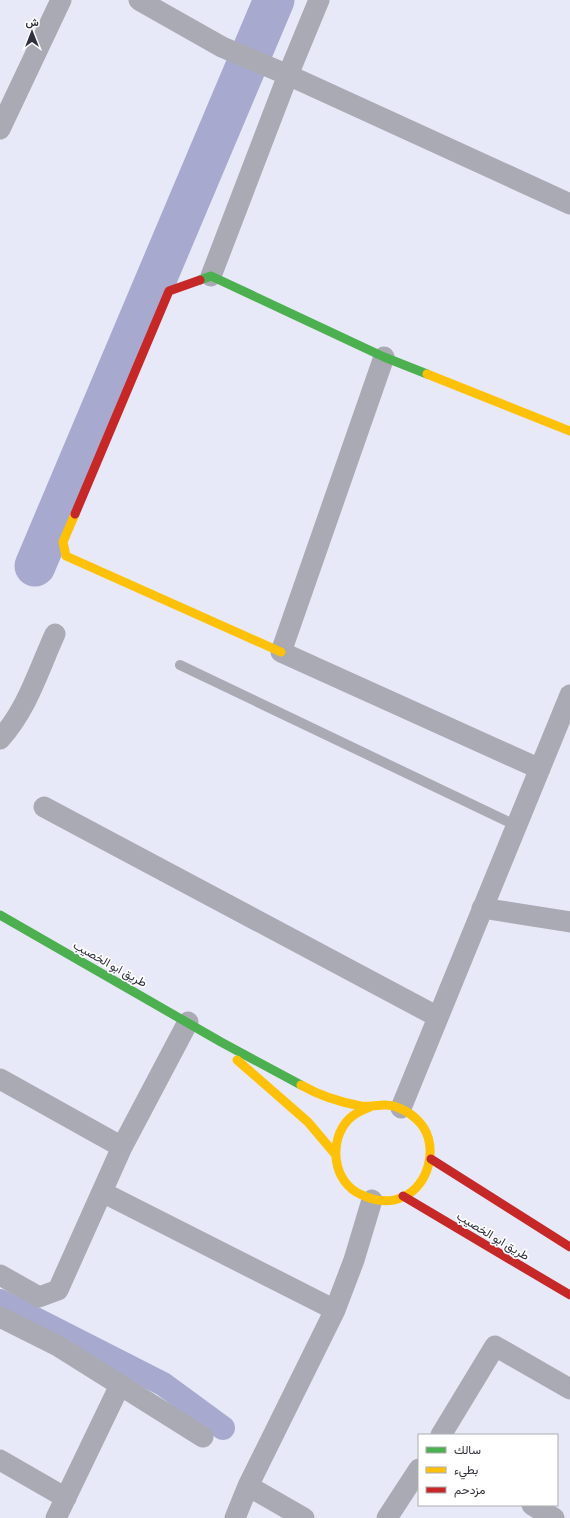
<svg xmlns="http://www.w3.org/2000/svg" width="570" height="1518" font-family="Bitter,Vazirmatn,serif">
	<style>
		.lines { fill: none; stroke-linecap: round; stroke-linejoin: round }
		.canal { stroke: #a7aace; stroke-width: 24 }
		.river { stroke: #a7aace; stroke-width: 41 }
		.lane { stroke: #a9aab3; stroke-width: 10 }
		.street { stroke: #a9aab3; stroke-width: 21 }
		.fast { stroke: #4caf50; stroke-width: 9 }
		.slow { stroke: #ffc107; stroke-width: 9 }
		.jam { stroke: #c62828; stroke-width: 9 }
		.labels { text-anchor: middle; stroke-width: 3.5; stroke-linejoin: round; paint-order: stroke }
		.street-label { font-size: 12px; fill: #30313e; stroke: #fff }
	</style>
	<rect width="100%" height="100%" fill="#e7e9f8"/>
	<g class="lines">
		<!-- canal -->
		<path class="canal" d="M0,1301L163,1384L223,1428"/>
		<!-- river -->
		<path class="river" d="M35,566L274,0"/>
		<!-- lane -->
		<path class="lane" d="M180,665L517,826"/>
		<!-- street -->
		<path class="street" d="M139,0L222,47L288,75L570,204
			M0,129L61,0
			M211,276L288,75L319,0
			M384,357L281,652L540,769
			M0,739C27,710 39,669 55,634
			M44,807L438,1017
			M482,908L570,922
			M0,1079L122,1147
			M401,1108L570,695
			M102,1192L335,1310
			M0,1275L39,1297L58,1290L122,1147L188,1022
			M0,1317L58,1346L203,1437
			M441,1435L495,1346L570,1389
			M0,1460L66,1498
			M248,1486L304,1518
			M532,1505L554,1518
			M56,1518L120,1385
			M235,1518L248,1486L335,1310L354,1260L372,1200
			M387,1518L419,1469"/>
		<!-- fast -->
		<path class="fast" d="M200,280L211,276L384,357L427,374
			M0,915L221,1042L301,1085"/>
		<!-- slow -->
		<path class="slow" d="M427,374L570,431
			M75,514L63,542L66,556L281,652
			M237,1060L308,1122L335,1154
			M301,1085C320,1096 339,1102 361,1106C369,1107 376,1105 385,1105C398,1105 413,1114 421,1124C439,1146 429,1186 403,1197C390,1203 375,1201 362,1195C332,1183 328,1140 349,1119C355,1113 362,1110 370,1107"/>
		<!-- jam -->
		<path class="jam" d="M75,514L169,291L200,280
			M431,1159L570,1247
			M403,1196L570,1295"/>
	</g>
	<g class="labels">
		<!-- street labels -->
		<g class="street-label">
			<text transform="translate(110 964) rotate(29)" y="4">طريق ابو الخصيب</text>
			<text transform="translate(493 1236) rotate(31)" y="4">طريق ابو الخصيب</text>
		</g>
	</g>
	<!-- legend -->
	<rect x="418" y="1434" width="140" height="72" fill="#ffffff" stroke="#acadb2"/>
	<rect x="426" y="1447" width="20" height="6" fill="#4caf50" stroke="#acadb2"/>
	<text x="454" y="1454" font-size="12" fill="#30313e">سالك</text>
	<rect x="426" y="1467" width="20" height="6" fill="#ffc107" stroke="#acadb2"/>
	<text x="454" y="1474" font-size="12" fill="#30313e">بطيء</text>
	<rect x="426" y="1487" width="20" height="6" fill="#c62828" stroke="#acadb2"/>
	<text x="454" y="1494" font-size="12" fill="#30313e">مزدحم</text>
	<!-- north arrow -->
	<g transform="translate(32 32)" stroke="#ffffff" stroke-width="3" paint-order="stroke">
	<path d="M0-3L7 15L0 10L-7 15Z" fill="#30313e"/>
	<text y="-6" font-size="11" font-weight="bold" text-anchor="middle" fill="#30313e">ش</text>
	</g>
</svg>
